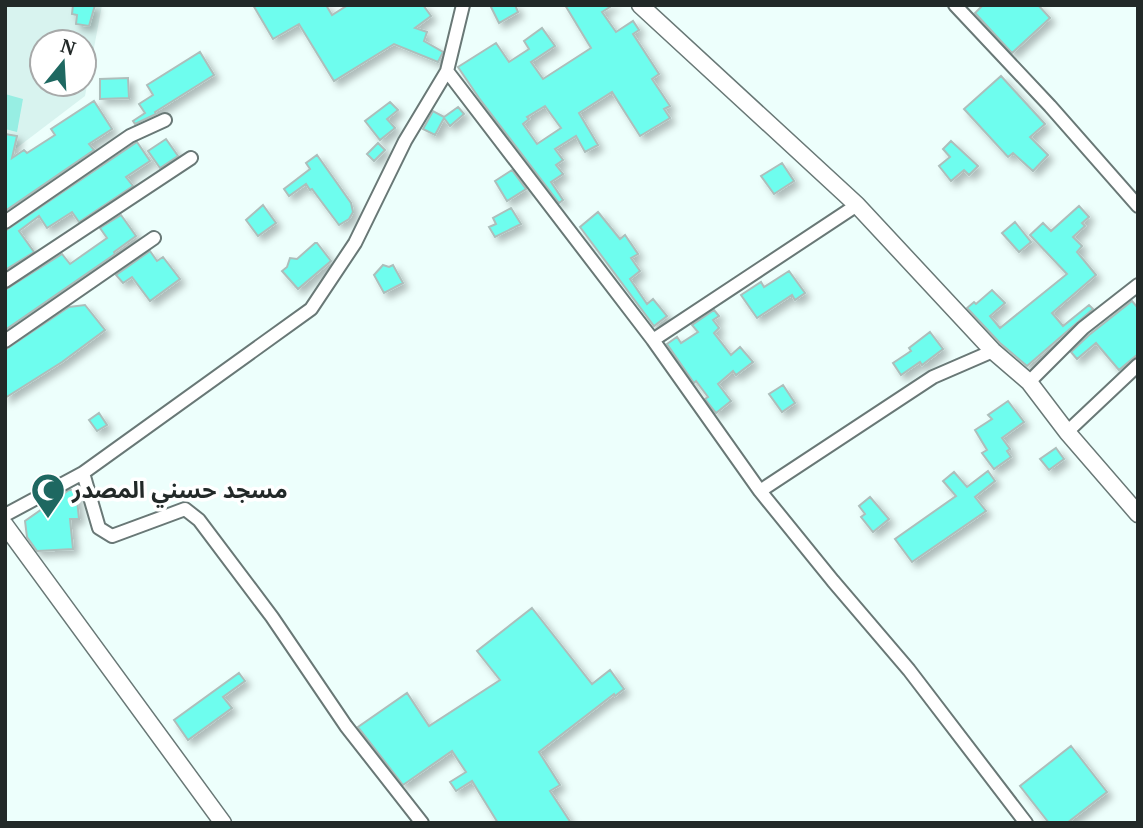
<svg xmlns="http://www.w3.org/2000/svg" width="1143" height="828" font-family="'PT Serif','Noto Sans Arabic',serif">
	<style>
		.built { fill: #d8f3ef; fill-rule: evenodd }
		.green { fill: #97eee3 }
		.building { fill: #6efdee; stroke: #adbebb; stroke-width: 2; fill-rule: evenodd; filter: url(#shadow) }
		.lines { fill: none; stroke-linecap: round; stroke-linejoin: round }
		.minor-casing { stroke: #697876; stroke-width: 16 }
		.tertiary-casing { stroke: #697876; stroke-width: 19 }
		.minor { stroke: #fff; stroke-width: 12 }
		.tertiary { stroke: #fff; stroke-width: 16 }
		.labels { text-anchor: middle; stroke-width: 7; stroke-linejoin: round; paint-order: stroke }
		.poi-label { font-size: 23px; font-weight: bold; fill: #222928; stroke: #fff; text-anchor: start }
	</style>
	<defs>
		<filter id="shadow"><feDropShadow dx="5" dy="5" stdDeviation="3.5" flood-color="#0004"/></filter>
	</defs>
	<rect width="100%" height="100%" fill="#edfffc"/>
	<!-- built -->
	<path class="built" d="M5,5H102L85,96L14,150L5,148ZM42,42H84V84H42Z"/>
	<!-- green -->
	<path class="green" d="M5,94L23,99L17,132L5,129Z"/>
	<!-- building -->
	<path class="building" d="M73,5H95L89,26L76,24L77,15L72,14Z
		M253,5H326L332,15L348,5H423L431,16L415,28L427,32L424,41L443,52L438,62L394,44L334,81L299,24L273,39Z
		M490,5H515L518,12L499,23Z
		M565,5H613L602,12L616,32L633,21L639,30L633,34L659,74L652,79L670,106L664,109L670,118L640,136L612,92L579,113L598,145L585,152L576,136L555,149L563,160L556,165L563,174L551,182L563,200L559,203L479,98L458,67L496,43L509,62L529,49L524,41L542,28L555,46L531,62L543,79L591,48ZM545,106L561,128L537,144L523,124L529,119L527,117Z
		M983,5H1038L1050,18L1012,53L975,13Z
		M200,52L214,75L155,112L156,114L135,124L133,121L145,113L139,104L153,95L147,85Z
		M1001,76L1045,124L1030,137L1048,155L1033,171L1013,153L1008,157L964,109Z
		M128,78L129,98L100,99V79Z
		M94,101L112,129L89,144L94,150L5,211V134L17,136L12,158L24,150L27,153L55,135L51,129Z
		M390,102L398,110L387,119L395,128L380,140L365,121Z
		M458,107L464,114L450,126L444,118L435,135L423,129L433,111L444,117Z
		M166,139L178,156L160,168L148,151Z
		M951,141L978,166L969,175L964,170L951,181L939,166L950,157L943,149Z
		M137,142L150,161L126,177L133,186L79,222L72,212L47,228L39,216L19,231L34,252L5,270V231Z
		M378,143L385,150L374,161L367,154Z
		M317,155L351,203L353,212L349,219L339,225L312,189L310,190L306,184L289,196L284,189L310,169L306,163Z
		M782,163L794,181L774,194L761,176Z
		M512,170L526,189L507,201L495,181Z
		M263,205L276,223L258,236L246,220Z
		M1079,206L1089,217L1082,223L1085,226L1073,237L1082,246L1077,252L1096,275L1052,313L1063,326L1089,305L1093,309L1027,366L1000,343L967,308L974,302L976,304L992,290L1005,303L990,316L1000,328L1067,274L1030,235L1043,223L1051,231Z
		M511,208L521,224L495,237L489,227L496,224L493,218Z
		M598,212L620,239L625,235L638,254L631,258L640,271L630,279L647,304L653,299L667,316L654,326L580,227Z
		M121,215L136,236L114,252L115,254L5,330V290L62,254L70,264L107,238L100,228Z
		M1015,222L1031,242L1019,252L1002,233Z
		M315,243H317L331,261L298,289L282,271L287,267L290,258L297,259Z
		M150,251L157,261L163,257L180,279L150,301L132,277L123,283L116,275Z
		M383,265L389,267L393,265L403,283L384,293L374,275Z
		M789,271L805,293L795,300L792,295L757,318L741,295L761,282L764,287Z
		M1132,301L1138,308V354L1119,370L1096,343L1077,359L1071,352L1089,335Z
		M85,305L105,330L62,362L5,398V350L69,307Z
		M714,310L719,316L713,320L719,328L714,333L731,355L740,347L753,362L736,375L733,371L718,384L731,401L716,413L705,399L708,397L696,381L694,383L667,344L677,337L681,343L698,332L692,325Z
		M930,332L943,349L922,365L920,362L901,375L893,363L911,351L909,348Z
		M783,385L795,403L782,412L769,394Z
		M1008,401L1024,422L1002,438L1010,449L1007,451L1011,457L994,469L982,453L987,450L975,430L992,419L988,415Z
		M99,413L107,425L97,431L89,420Z
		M1056,448L1064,459L1049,470L1040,459Z
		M988,471L995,481L975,497L986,511L912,562L895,539L956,496L943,481L954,472L967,487Z
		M69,490H76L79,519H70L73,549L37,551L27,537L25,521Z
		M870,497L889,519L873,532L861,517L865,514L859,506Z
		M532,608L592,684L610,670L624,689L615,696L614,694L539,752L560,785L550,791L571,823H498L472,781L456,791L450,782L466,772L452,751L403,785L358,727L407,693L429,726L500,680L477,651Z
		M239,673L245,681L223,697L232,708L188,740L174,720Z
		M1071,746L1107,792L1067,823H1049L1020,786Z"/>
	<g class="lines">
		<!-- minor casing -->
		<g class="minor-casing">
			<path id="minor" d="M955,5L1050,106L1138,206
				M447,71L653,340L760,491L833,581L909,670L1026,823
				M5,222L130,136L165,120
				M5,281L191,158
				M653,340L857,205
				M5,341L154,238
				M1029,382L1083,328L1138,285
				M1067,432L1138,365
				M83,473L99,528L112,536L185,509L199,520L272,617L346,726L422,823
				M760,491L933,377L993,351
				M5,515L83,473L311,309L355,243L405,141L447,71L463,5"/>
		</g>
		<!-- tertiary casing -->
		<g class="tertiary-casing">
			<path id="tertiary" d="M640,5L857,205L993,351L1029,382L1067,432L1138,514
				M5,525L223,823"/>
		</g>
		<!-- minor -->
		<use href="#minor" class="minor"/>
		<!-- tertiary -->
		<use href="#tertiary" class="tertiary"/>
	</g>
	<!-- icons -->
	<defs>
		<g id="mosque-pin" transform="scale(1.75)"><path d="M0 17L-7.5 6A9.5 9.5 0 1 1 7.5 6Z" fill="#1e6861" stroke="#fff"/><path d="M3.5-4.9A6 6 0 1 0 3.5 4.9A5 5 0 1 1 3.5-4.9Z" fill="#fff"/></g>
	</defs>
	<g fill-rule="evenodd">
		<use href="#mosque-pin" x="48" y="490"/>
	</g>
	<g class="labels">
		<!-- poi labels -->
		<g class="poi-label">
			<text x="72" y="498">مسجد حسني المصدر</text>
		</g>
	</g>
	<!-- border -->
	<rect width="1143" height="828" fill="none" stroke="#222928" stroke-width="14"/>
	<!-- north arrow -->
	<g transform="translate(63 63) rotate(18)"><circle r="33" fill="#ffffff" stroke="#a7a9a9" stroke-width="2"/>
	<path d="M0-5L12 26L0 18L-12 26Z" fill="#1e6861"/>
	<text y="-10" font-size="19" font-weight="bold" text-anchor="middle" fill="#222928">N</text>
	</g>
</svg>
